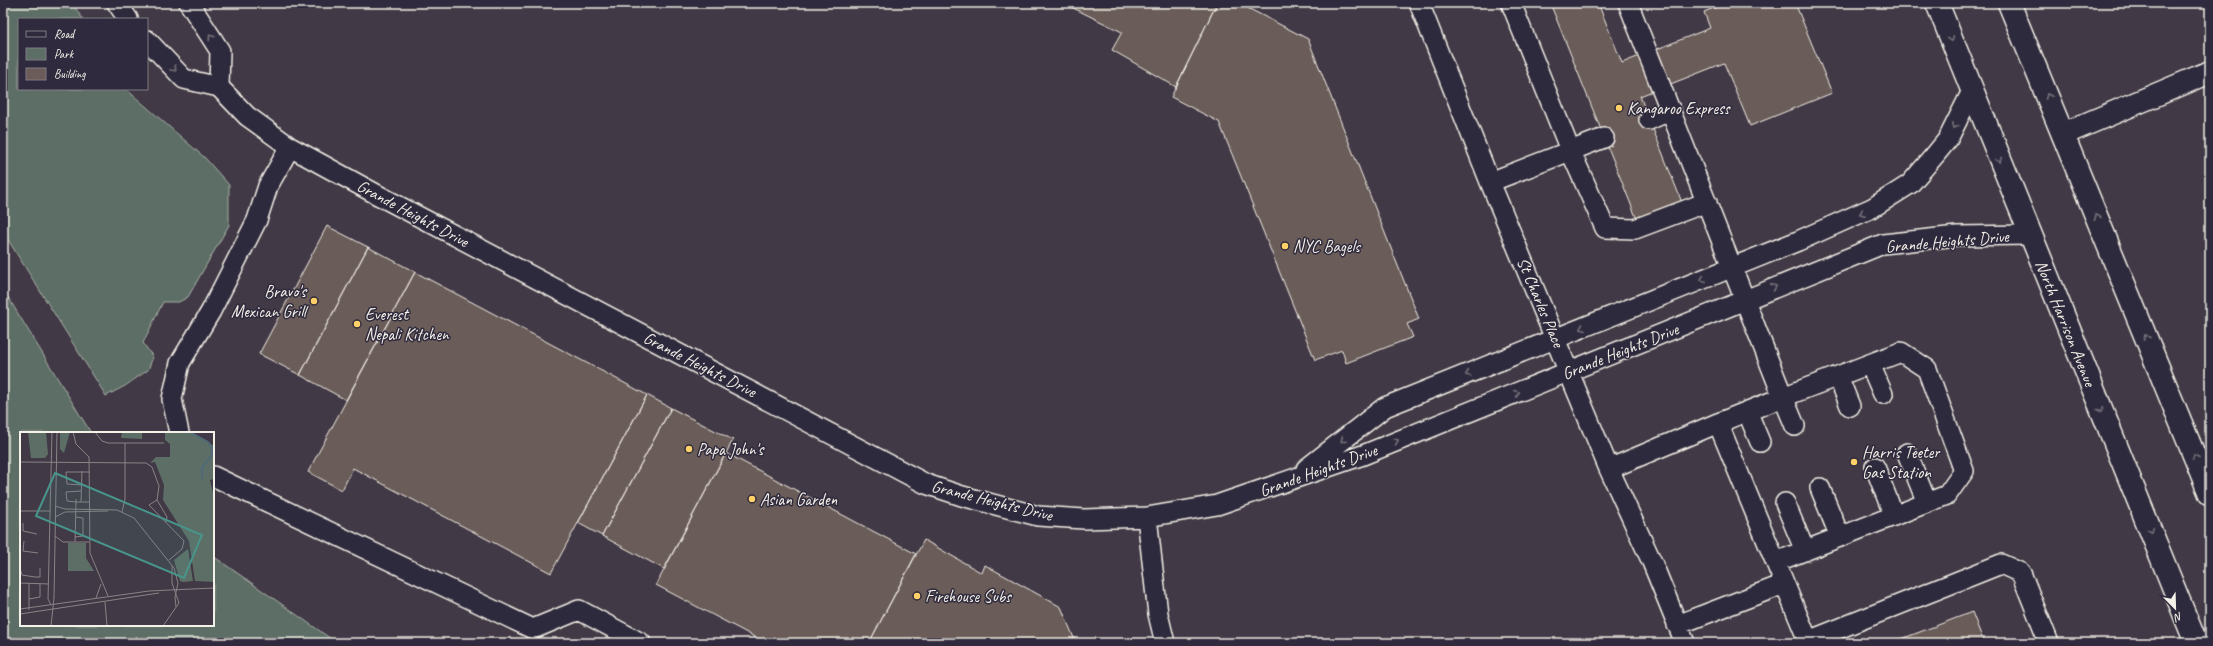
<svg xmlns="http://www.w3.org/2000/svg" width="2213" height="646" font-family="Caveat,sans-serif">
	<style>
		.green { fill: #5d6e66; stroke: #a8b0a7 }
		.building { fill: #6b5b59; stroke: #f4f1e8 }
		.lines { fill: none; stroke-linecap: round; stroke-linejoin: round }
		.service-casing { stroke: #f4f1e8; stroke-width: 22 }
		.minor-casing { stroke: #f4f1e8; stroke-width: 25 }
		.primary-casing { stroke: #f4f1e8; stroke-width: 25 }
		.service { stroke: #2f2a3d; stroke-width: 19 }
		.minor { stroke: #2f2a3d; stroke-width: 22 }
		.primary { stroke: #2f2a3d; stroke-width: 22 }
		.oneway { stroke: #747079 }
		.poi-dot { fill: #ffd166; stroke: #2f2a3d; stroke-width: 1.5 }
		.labels { text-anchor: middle; stroke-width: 3; stroke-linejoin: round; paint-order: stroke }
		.poi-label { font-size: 17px; fill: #f4f1e8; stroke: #2f2a3d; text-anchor: start }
		.street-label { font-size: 17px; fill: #f4f1e8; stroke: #2f2a3d }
		.inset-river { fill: none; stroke: #506979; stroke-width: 2 }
		.inset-road { fill: none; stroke: #898386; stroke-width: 1 }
		.view { fill: #48958c; fill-opacity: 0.15; stroke: #48958c; stroke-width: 2 }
		.inset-edge { fill: none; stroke: #f4f1e8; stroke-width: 2 }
	</style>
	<rect width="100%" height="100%" fill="#413945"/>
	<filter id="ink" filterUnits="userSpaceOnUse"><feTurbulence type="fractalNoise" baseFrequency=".025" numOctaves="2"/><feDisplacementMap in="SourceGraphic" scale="8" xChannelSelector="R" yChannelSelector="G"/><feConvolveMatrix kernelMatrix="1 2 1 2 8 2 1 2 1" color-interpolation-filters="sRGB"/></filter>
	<g filter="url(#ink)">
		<!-- green -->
		<path class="green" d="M3,3H72L83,19H19V89H126L205,158L229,185V225L188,297L179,302H163L143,343L153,357L148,370L125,386L106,396L3,232Z
			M3,289L91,433H21V625H213V556L337,643H3Z"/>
		<!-- building -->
		<path class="building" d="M1063,3H1217L1176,87L1112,50L1122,32Z
			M1217,3H1238L1308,39L1419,319L1407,324L1413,337L1346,363L1342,350L1315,360L1219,122L1171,97Z
			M1550,3H1598L1622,63L1710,28L1704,12L1726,3H1795L1832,93L1750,126L1724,63L1640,96L1683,205L1638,222Z
			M327,226L368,247L300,375L259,354Z
			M368,247L415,272L346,400L300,375Z
			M415,272L647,395L551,573L353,468L342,490L308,472Z
			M647,395L671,408L602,536L578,523Z
			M671,408L733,440L664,569L602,536Z
			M726,453L916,554L869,643H766L656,585Z
			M924,540L982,573L985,565L1061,607L1076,643H869Z
			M1972,612L1984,643H1891Z"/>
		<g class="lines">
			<!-- service casing -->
			<g class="service-casing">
				<path id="service" d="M117,3L128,19
					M189,3L220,51L219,87
					M1419,3L1490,182L1609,469L1652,562L1685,643
					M1511,3L1570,150L1605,228L1635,229L1707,202
					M1628,3L1783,397L1718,423
					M147,40L184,79L219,87L247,116L290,147L376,194L926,484L962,496L1038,516L1084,519L1147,517L1217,505L1363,455L1883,244L1957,236L2029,235
					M1649,120L1671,110
					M1490,182L1604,138
					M1870,364L1883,394
					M1838,376L1850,406
					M1747,411L1760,442
					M179,433L172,399L180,363L211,311L257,220L268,186L290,147
					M1907,453L1927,503
					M1875,467L1894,516
					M1306,469L1385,407L1798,241L1872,208L1910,184L1935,155L1948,139L1972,91
					M1609,469L1718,423L1809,643
					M213,476L533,629L579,610L641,643
					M1820,488L1840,537
					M1785,503L1805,551
					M1147,517L1158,614L1165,643
					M1776,562L1947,495L1964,471L1927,369L1901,352L1783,397L1795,426
					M1677,625L1784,584
					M1808,641L2001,564L2021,573L2049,643"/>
			</g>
			<!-- minor casing -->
			<g class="minor-casing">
				<path id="minor" d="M2063,134L2210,72"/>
			</g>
			<!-- primary casing -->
			<g class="primary-casing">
				<path id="primary" d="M1937,3L2196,643
					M2009,3L2210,494"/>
			</g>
			<!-- service -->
			<use href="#service" class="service"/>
			<!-- minor -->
			<use href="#minor" class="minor"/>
			<!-- primary -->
			<use href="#primary" class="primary"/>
		</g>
		<!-- one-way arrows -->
		<defs><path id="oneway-chevron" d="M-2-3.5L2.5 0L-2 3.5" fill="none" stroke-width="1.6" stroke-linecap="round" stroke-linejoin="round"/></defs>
		<g class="oneway">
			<use href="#oneway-chevron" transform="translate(211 37) rotate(-123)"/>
			<use href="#oneway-chevron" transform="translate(1951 39) rotate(68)"/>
			<use href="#oneway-chevron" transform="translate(174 69) rotate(47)"/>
			<use href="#oneway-chevron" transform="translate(2048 96) rotate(-113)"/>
			<use href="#oneway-chevron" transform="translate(1955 126) rotate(116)"/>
			<use href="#oneway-chevron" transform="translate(1999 160) rotate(68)"/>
			<use href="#oneway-chevron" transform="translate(1862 213) rotate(156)"/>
			<use href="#oneway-chevron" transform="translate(2097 217) rotate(-112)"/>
			<use href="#oneway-chevron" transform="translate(1703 279) rotate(158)"/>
			<use href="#oneway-chevron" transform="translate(1774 287) rotate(-22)"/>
			<use href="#oneway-chevron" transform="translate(1582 328) rotate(158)"/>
			<use href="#oneway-chevron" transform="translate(2146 337) rotate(-112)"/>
			<use href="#oneway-chevron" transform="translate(1468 374) rotate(158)"/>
			<use href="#oneway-chevron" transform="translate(1517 393) rotate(-22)"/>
			<use href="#oneway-chevron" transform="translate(2101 410) rotate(68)"/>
			<use href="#oneway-chevron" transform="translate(1343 440) rotate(142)"/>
			<use href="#oneway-chevron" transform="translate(1396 441) rotate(-22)"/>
			<use href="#oneway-chevron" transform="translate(2195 457) rotate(-112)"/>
			<use href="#oneway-chevron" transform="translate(2151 530) rotate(68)"/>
		</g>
	</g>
	<!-- markers -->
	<g class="poi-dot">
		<circle cx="1619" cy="108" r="4"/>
		<circle cx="1285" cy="246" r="4"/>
		<circle cx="314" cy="301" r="4"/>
		<circle cx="357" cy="324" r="4"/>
		<circle cx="689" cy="449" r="4"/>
		<circle cx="1854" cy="462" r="4"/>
		<circle cx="752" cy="499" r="4"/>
		<circle cx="917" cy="596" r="4"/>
	</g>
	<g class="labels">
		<!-- poi labels -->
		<g class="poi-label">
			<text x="1627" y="114">Kangaroo Express</text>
			<text x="1293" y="252">NYC Bagels</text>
			<text x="306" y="297" text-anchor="end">Bravo's<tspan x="306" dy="20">Mexican Grill</tspan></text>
			<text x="365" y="320">Everest<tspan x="365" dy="20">Nepali Kitchen</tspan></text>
			<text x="697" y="455">Papa John's</text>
			<text x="1862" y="458">Harris Teeter<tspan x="1862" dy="20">Gas Station</tspan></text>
			<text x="760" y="505">Asian Garden</text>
			<text x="925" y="602">Firehouse Subs</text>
		</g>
		<!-- street labels -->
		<g class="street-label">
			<text transform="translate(413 213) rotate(28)" y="6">Grande Heights Drive</text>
			<text transform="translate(1947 241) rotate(-5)" y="6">Grande Heights Drive</text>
			<text transform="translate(1541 302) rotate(67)" y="6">St Charles Place</text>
			<text transform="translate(2066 323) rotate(68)" y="6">North Harrison Avenue</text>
			<text transform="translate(1620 351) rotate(-22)" y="6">Grande Heights Drive</text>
			<text transform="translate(700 364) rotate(27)" y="6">Grande Heights Drive</text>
			<text transform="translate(1318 470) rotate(-20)" y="6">Grande Heights Drive</text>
			<text transform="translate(992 500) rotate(14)" y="6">Grande Heights Drive</text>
		</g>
	</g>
	<!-- overview -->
	<g transform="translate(20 432)">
		<rect width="194" height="194" fill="#413945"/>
		<path d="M8,0H26L28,22L25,26H11ZM40,0H50L44,21L40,17ZM102,0H122V7L101,6ZM145,0H172L194,14V47L190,48L194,65V150L175,149L169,109L143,68L144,53L135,30L130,31L136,25H150V12L145,8ZM48,111H66V126L74,139H48ZM168,117L173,149L163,150L160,149L154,128Z" fill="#5d6e66"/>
		<path class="inset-river" d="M170,0L188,10L193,17L191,24L182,36V47"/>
		<path class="inset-road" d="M53,0L56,12L69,25L70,121L88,164M75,0L82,9L88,11H144M0,30L126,31L132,35L139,54L137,68M62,39L61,70H70M62,53L47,52L46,40H70M56,67V70L47,69L46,60L61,59M35,74L45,77L97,78L114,86L154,136L158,151L155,165L156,175M0,79H30M102,80L105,67V11M35,85L45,80L88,79M146,90L147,85L137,68L129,73L164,109L162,117L149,128M3,91V99L17,102M35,104L43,110H69M55,105L63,104V86L56,85M4,109L3,119L18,121M55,110L56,70H61M0,136L2,143L15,145H20V136M0,151L29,152M76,166L81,152M9,167L20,165V152M85,170L87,194M31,173L28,167L32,0M0,177L129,159L194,156M9,178V151M0,182L139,161M31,194L34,166L37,0M143,194L159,171L152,151V134"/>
		<path class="view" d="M35,41L182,103L164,146L16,84Z"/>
		<rect width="194" height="194" class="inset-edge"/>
	</g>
	<!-- margin -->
	<rect width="2213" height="646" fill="none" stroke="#2f2a3d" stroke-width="16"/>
	<rect x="8" y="8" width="2197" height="630" fill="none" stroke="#f4f1e8" stroke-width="1.5" filter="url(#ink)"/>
	<!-- legend -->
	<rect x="18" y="18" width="130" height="72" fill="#2f2a3d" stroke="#7e7a81"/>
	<rect x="26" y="31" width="20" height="6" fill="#2f2a3d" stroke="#7e7a81"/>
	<text x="54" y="38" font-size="12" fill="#f4f1e8">Road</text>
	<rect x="26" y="48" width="20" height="12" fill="#5d6e66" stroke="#7e7a81"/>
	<text x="54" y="58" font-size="12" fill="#f4f1e8">Park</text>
	<rect x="26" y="68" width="20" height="12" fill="#6b5b59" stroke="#7e7a81"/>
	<text x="54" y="78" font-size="12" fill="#f4f1e8">Building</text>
	<!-- north arrow -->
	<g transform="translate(2175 608) rotate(157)" stroke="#2f2a3d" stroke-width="3" paint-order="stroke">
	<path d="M0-3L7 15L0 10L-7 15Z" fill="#f4f1e8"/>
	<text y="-6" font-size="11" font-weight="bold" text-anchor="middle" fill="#f4f1e8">N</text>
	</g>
</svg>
